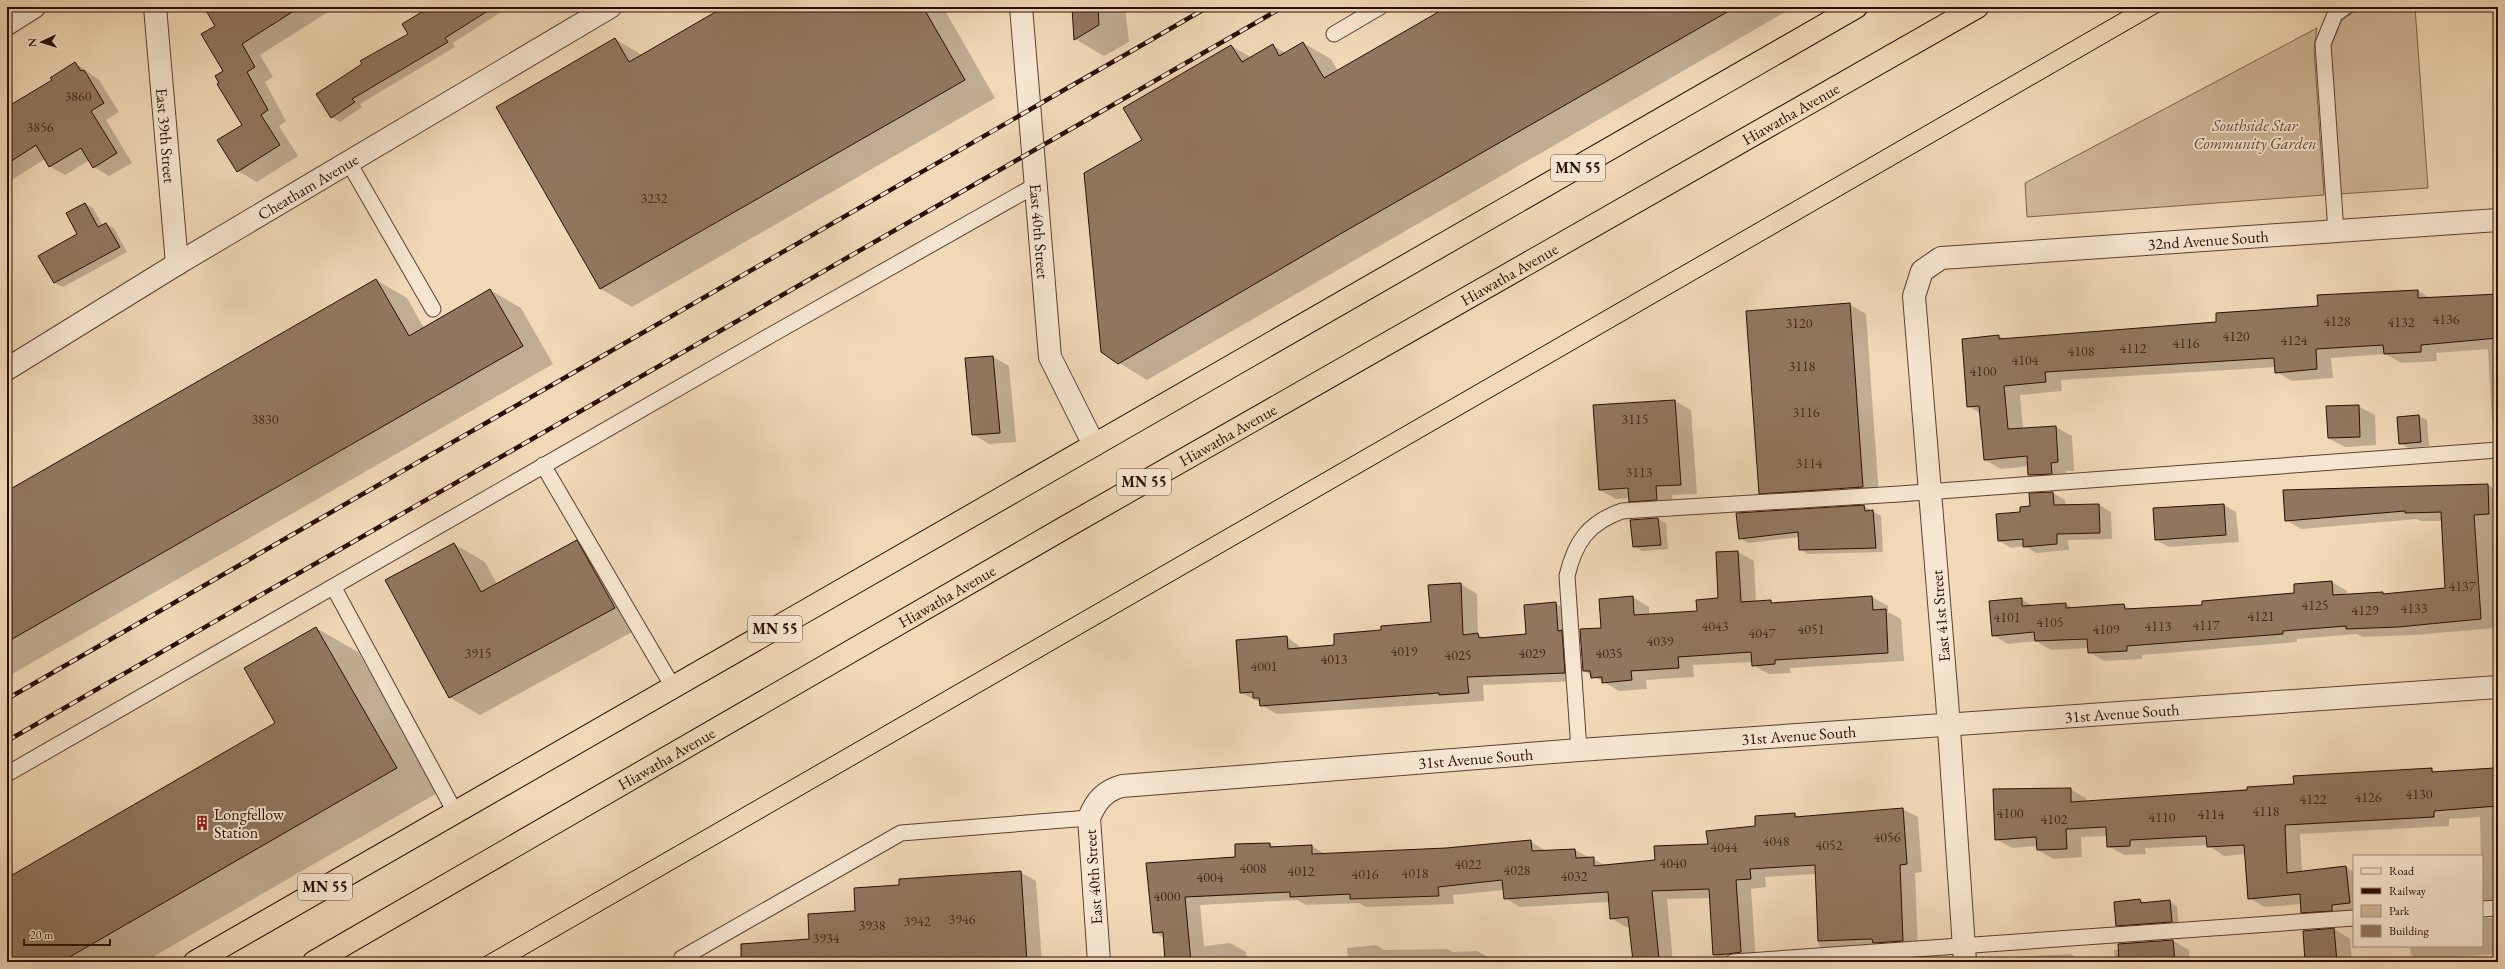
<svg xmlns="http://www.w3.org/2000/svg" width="2505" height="969" font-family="'EB Garamond',serif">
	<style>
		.green { fill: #d0b699; stroke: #7e614c }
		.shadow { fill: #0003 }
		.building { fill: #927760; stroke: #2c0c00 }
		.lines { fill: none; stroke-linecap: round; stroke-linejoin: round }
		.service-casing { stroke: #5d3f2e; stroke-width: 17 }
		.minor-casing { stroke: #5d3f2e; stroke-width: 24 }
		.trunk-casing { stroke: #2c0c00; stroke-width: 24 }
		.service { stroke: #f6e6d1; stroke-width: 15 }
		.minor { stroke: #f6e6d1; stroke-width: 22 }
		.trunk { stroke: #f1d9b8; stroke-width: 22 }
		.tram { stroke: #2c0c00; stroke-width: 1 }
		.rail-casing { stroke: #2c0c00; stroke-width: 4.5 }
		.rail { stroke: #f6e6d1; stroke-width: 3; stroke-dasharray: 9; stroke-linecap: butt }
		.labels { text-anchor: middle; stroke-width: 4; stroke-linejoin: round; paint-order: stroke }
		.number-label { font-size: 14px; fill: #462718 }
		.shield { fill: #f6e6d1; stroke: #694d3f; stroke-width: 1 }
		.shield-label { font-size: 15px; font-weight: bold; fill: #2c0c00 }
		.street-label { font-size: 16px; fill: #2c0c00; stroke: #f6e6d1 }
		.park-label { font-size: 16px; font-style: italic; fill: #654836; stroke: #f6e6d1 }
		.poi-label { font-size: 16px; fill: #2c0c00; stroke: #f6e6d1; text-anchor: start }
	</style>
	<rect width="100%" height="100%" fill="#f1d9b8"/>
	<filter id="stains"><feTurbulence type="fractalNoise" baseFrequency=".005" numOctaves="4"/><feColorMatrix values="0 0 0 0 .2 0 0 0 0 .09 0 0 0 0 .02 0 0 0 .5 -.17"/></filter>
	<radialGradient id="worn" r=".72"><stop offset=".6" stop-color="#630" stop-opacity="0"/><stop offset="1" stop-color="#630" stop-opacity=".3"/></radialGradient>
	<!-- green -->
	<path class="green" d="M2360,7H2415L2428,188L2339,194L2330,48L2341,21Z
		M2317,28L2314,49L2324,195L2027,217L2025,183Z"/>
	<!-- shadow -->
	<path class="shadow" d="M205,7H336L260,55L273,77L265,82L286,121L279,126L298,156L257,182L238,171L243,125L220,83L225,71L217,26Z
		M432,7H509L453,43L455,47L360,104L362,107L340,122L332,117L363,64L409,34Z
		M726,7H943L995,98L632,307L601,289L497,107L615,39L642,55Z
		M1073,7H1125L1129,42L1104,56L1075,39Z
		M1450,7H1794L1147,380L1102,352L1143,140L1231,46L1252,58L1273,46L1286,53L1303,43L1331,59L1338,71Z
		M75,63L99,80L119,112L106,120L132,163L109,176L94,167L90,160L65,175L49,166L45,159L7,183V108L53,81Z
		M85,204L93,208L103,226L106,224L114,228L127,252L63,287L55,283L40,257L79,234Z
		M376,280L407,298L424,328L490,290L521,308L553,364L7,677V492Z
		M2418,291L2430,298L2498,294V424L2492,420L2488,349L2436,353L2437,361L2401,363L2386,354L2331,358L2333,378L2292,381L2276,372V367L2061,380L2062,391L2020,395L2023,429L2056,427L2072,436L2074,471H2066L2067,482L2045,484L2029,475V466L2001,469L1985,460L1980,413L1968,406L1999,336L2004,339L2217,322Z
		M1849,304L1866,314L1879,496L1776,502L1760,493Z
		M993,357L1009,366L1016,442L989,444L973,434Z
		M1675,401L1691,410L1697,494L1672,495L1673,509L1646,510L1630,501L1629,498L1616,499L1600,490Z
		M2358,406L2375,415L2376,445L2345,447L2328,438Z
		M2419,416L2427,420L2429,446L2408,448L2400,443Z
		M2488,485L2498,491V610H2494L2495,628L2414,635L2362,637L2357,634L2297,639V642L2142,655V659L2104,661L2089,652V648L2051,650L2036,641L2008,644L1993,635L2021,599L2033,606L2066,604L2073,608L2124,605L2132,610L2203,606L2296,594L2332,582L2347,591V595L2383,593L2387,595L2446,589L2442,521H2421L2417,519L2301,529L2286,520Z
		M2053,493L2065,500L2066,506L2099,505L2111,512L2112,539L2068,540L2069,550L2036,553L2025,546L2011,548L1999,541L2021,513Z
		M2224,505L2236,512L2239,542L2169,547L2156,540Z
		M1864,506L1881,516L1883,552L1808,554L1800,549V537L1748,543L1740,538Z
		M1658,519L1666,523L1668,549L1642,551L1634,546L1631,520Z
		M577,541L607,559L645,625L480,715L449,697L387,581L454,544L485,562L497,584Z
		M1738,552L1754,561L1756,602L1771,601L1776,604L1872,597L1888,606V612L1901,619L1904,661L1790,668L1791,673L1769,674L1753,665V662L1693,665L1694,677L1646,680L1647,689L1619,691L1584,671L1602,628L1633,597L1649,607V615L1698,612L1719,599Z
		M1461,584L1477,594L1478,635L1485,638L1527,635L1555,603L1571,613L1580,681L1483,685L1484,701L1277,714L1261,705L1260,702L1241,693L1237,641L1287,637L1303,649L1335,646L1382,631L1432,623L1429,586Z
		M316,628L358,652L439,792L144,962H7V879L277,723Z
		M2498,768V909L2482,903L2480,817L2449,819V826L2300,834L2302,872L2346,867L2354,872V913L2318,921L2302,912V904L2265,907L2249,898L2245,854L2224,856L2208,845L2145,848L2146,854L2124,855L2108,846L2107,836L2081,837L2082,857L2053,859L2038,850V846L2012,848L1996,839L2070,789L2086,798V802L2295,785L2431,770L2438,773Z
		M1902,809L1918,817L1922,872L1915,873L1918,949L1834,955L1819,946L1816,874L1765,877L1766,887L1751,889L1756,961L1727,962L1714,955L1711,898L1667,899L1673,962L1633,961L1630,927H1626L1611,918L1609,902L1520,907L1505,898L1504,890L1453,895L1454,904L1366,907L1359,903L1306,905L1297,900L1200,905L1204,946L1230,943L1246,952L1247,962H1166L1164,938L1154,932L1147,864L1236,857L1270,844L1276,848L1312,846L1325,854L1446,849L1530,841L1546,851L1575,850L1607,866L1656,861L1794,814L1800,817Z
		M1020,872L1036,881L1042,962H730L756,960L810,940L900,886Z
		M2140,900L2147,904L2169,902L2177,906L2179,926L2125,930L2117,925Z
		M2482,918H2498V954L2419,959L2411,955L2410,946H2482Z
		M2334,929L2350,939L2352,962H2306Z
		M2173,941L2189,950L2190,962H2115L2114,950Z
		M1376,945L1384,950L1447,949L1453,952L1477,951L1490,958L1491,962H1348L1347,948Z
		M2071,954L2083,962H2014V957Z
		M1904,960L1908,962H1874Z"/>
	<!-- building -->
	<path class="building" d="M204,7H300L242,44L255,67L247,72L268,110L261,115L280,145L237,172L217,140L242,125L217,84L219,83L215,76L223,71L201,34L215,26Z
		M430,7H494L445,38L448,42L352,99L355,102L331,118L316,94L362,64L360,61L408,34L402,24Z
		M724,7H923L965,80L600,289L496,107L615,38L629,62Z
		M1072,7H1098L1099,25L1074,40Z
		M1447,7H1736L1342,233L1118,364L1101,352L1084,173L1142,140L1123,108L1231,45L1242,62L1273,44L1279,56L1303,42L1324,78Z
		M75,62L81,71L84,70L104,103L91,111L117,153L93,168L81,148L49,167L36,145L7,164V107L52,80L50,78Z
		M85,203L98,227L106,223L120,247L54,283L38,256L77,234L66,213Z
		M376,279L409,336L490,289L523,346L7,642V491Z
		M2418,290V298L2498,294V338L2421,345V352L2384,354L2383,345L2316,349L2317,369L2275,373L2274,358L2045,372L2046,382L2004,386L2008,429L2056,426L2058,462L2051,463L2052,474L2028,475L2027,456L1984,460L1979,406L1967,407L1962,339L1999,335V339L2216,322V313L2318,306L2317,295Z
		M1850,303L1863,487L1759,494L1746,311Z
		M993,356L1000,433L972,435L965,358Z
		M1675,400L1681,485L1656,486L1657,500L1629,502L1628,488L1599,490L1593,405Z
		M2359,405L2360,437L2328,438L2326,406Z
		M2419,415L2421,442L2399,444L2397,417Z
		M2488,484L2489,514L2474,515L2481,619L2398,627L2346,629V626L2283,631V634L2127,646V651L2088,653L2087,639L2035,641L2034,632L1992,636L1989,601L2022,598V606L2066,603V608L2124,604L2125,609L2202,605V601L2294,593V584L2332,581L2333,595L2383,592V594L2445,588L2441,512L2405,513V511L2285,521L2283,490Z
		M2053,492L2054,505L2099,504L2100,533L2057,534V544L2023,547V539L1998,541L1996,514L2020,512V507L2030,506L2029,493Z
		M2224,504L2226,535L2155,540L2153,508Z
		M1864,505L1865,511L1873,510L1876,548L1799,550L1798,532L1739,539L1736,513Z
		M1658,518L1661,545L1633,547L1630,520Z
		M577,540L615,608L449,698L385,580L454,543L481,592Z
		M1738,551L1741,602L1771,600V603L1872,596L1873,610L1886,609L1888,653L1775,660V664L1752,666L1751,652L1678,657L1679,668L1631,671L1632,680L1602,683V677L1591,678L1590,671H1583L1580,629L1601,628L1599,599L1633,596L1634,615L1697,611L1696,600L1718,598L1716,552Z
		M1461,583L1463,635L1478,633L1479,638L1526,634L1524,605L1556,602L1558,631L1562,630L1565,673L1467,677L1469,693L1439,695V693L1260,706L1259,698H1253V692L1240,693L1236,640L1287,636L1288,649L1334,645V634L1381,630V626L1431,622L1428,585Z
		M316,627L397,768L61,962H7V878L275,723L244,668Z
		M2432,768V772L2494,768L2497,806L2434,811V817L2285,825L2287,873L2346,866L2350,903L2332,905V911L2301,913L2300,894L2248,899L2244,845L2207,847L2206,836L2130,840V846L2107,847L2106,827L2066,829L2067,849L2037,850L2036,837L1995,840L1993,789L2071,788V802L2247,790V787L2294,784L2293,776Z
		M1903,808L1907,864L1900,865L1903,941L1873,943L1872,939L1818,941L1815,865L1750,869L1751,879L1736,880L1741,952L1728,954L1713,955L1709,889L1652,891L1659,959L1633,961L1628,917L1610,919L1608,892L1504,899L1502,880L1438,887L1439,896L1350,899V894L1290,897V892L1185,897L1191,962H1165L1163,932L1153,933L1146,863L1235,857V844L1270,843V847L1312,845V854L1446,848L1531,840L1532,851L1575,849L1576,858L1594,857V866L1655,860L1654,846L1708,844L1706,831L1755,826V816L1795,813V817Z
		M1021,871L1027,962H741V944L809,939L808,914L855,911L854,888L899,885V879Z
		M2140,899L2141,903L2170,900L2172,922L2116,926L2114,902Z
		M2334,928L2337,962H2305L2303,931Z
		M2173,940L2175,962H2119L2118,944Z"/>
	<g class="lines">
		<!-- service casing -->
		<g class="service-casing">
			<path id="service" d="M1334,34L1380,7
				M349,163L433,309
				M2336,232L2323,44L2335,14L2345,7
				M543,465L673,687
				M334,588L455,812
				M1579,750L1567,576C1575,542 1588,523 1622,511L1899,494L2498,450
				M7,774L771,335L1036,185
				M2482,909L2498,908
				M683,962L682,958L901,833L1089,818
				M1733,962L2354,918"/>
		</g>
		<!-- minor casing -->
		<g class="minor-casing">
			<g id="minor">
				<path id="s1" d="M155,7L177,264"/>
				<path id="s2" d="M1021,7L1050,357L1094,445"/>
				<path d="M7,24L34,7"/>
				<path id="s3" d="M7,369L177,264L610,7"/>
				<path id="s4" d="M1099,962L1089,818C1096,801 1104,791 1122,786L1579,750L2498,687"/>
				<path id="s5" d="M1965,962L1947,700L1914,296L1922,271L1941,258L2498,220"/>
			</g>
		</g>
		<!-- trunk casing -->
		<g class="trunk-casing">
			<g id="trunk">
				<path d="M195,962L1856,7"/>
				<path id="s6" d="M314,962L1064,528L1977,7"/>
			</g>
		</g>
		<!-- service -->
		<use href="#service" class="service"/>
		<!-- minor -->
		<use href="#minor" class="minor"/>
		<!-- trunk -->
		<use href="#trunk" class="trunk"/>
		<!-- tram -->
		<path class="tram" d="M475,962L2131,7
			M513,962L2168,7"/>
		<!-- rail casing -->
		<g class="rail-casing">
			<path id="rail" d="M7,699L1208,7
				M7,741L1283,7"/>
		</g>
		<!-- rail -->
		<use href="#rail" class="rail"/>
	</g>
	<!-- icons -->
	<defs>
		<g id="building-bare" transform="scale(1.2)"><path d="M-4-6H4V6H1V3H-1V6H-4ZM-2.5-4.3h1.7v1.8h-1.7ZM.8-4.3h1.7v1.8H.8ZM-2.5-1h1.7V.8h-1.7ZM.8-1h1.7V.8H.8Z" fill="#8f2418" stroke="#f6e6d1" stroke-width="2.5" paint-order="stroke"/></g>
	</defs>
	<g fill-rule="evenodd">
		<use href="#building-bare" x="202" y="823"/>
	</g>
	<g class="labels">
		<!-- number labels -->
		<g class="number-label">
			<text x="78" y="101">3860</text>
			<text x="40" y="132">3856</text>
			<text x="654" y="203">3232</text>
			<text x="2446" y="324">4136</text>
			<text x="2337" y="326">4128</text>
			<text x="2401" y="327">4132</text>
			<text x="1799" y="328">3120</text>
			<text x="2236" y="341">4120</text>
			<text x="2294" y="345">4124</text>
			<text x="2186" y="348">4116</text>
			<text x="2133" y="353">4112</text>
			<text x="2081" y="356">4108</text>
			<text x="2025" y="365">4104</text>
			<text x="1802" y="371">3118</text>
			<text x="1983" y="376">4100</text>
			<text x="1806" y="417">3116</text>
			<text x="265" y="424">3830</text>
			<text x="1635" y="424">3115</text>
			<text x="1809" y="468">3114</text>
			<text x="1639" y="477">3113</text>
			<text x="2462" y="591">4137</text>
			<text x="2315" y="610">4125</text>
			<text x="2414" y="613">4133</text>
			<text x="2365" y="615">4129</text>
			<text x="2261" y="621">4121</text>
			<text x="2007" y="622">4101</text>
			<text x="2050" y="627">4105</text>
			<text x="2206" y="630">4117</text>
			<text x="1715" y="631">4043</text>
			<text x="2158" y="631">4113</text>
			<text x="1811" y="634">4051</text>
			<text x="2106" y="634">4109</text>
			<text x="1762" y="638">4047</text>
			<text x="1660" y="646">4039</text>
			<text x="1404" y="656">4019</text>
			<text x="478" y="658">3915</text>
			<text x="1532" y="658">4029</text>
			<text x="1609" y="658">4035</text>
			<text x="1458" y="660">4025</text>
			<text x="1334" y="664">4013</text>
			<text x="1264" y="671">4001</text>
			<text x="2419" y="799">4130</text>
			<text x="2368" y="802">4126</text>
			<text x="2313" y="804">4122</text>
			<text x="2266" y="816">4118</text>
			<text x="2010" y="818">4100</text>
			<text x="2211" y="819">4114</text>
			<text x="2162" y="822">4110</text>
			<text x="2054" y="824">4102</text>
			<text x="1887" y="842">4056</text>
			<text x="1776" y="846">4048</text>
			<text x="1829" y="850">4052</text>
			<text x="1724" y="852">4044</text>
			<text x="1673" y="868">4040</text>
			<text x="1468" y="869">4022</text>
			<text x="1253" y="873">4008</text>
			<text x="1517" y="875">4028</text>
			<text x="1301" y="876">4012</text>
			<text x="1415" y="878">4018</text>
			<text x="1365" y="879">4016</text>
			<text x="1574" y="881">4032</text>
			<text x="1210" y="882">4004</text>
			<text x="1167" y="901">4000</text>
			<text x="962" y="924">3946</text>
			<text x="917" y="926">3942</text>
			<text x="872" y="930">3938</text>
			<text x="826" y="943">3934</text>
		</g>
		<!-- shield labels -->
		<g class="shield">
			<rect x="1551" y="155" width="54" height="26" rx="3"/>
			<rect x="1117" y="469" width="54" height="26" rx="3"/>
			<rect x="748" y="616" width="54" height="26" rx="3"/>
			<rect x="298" y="874" width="54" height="26" rx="3"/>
		</g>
		<g class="shield-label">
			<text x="1578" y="173">MN 55</text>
			<text x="1144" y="487">MN 55</text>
			<text x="775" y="634">MN 55</text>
			<text x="325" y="892">MN 55</text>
		</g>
		<!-- street labels -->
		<g class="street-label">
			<text dy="6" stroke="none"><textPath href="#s6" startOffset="1703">Hiawatha Avenue</textPath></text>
			<text dy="6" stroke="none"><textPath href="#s1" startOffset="129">East 39th Street</textPath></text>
			<text dy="6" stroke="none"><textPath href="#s3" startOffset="352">Cheatham Avenue</textPath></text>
			<text dy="6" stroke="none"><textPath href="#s2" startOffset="225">East 40th Street</textPath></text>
			<text dy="6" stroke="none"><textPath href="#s5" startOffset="985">32nd Avenue South</textPath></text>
			<text dy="6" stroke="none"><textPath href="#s6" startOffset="1379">Hiawatha Avenue</textPath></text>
			<text dy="6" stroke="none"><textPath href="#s6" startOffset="1055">Hiawatha Avenue</textPath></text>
			<text dy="6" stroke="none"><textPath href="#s6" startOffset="731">Hiawatha Avenue</textPath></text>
			<text transform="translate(1940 616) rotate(-95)" y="6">East 41st Street</text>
			<text dy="6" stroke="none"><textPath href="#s4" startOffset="1195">31st Avenue South</textPath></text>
			<text dy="6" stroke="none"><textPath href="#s4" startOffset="871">31st Avenue South</textPath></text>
			<text dy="6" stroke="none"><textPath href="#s6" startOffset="407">Hiawatha Avenue</textPath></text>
			<text dy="6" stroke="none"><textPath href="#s4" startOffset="547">31st Avenue South</textPath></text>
			<text transform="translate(1093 877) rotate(-94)" y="6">East 40th Street</text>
		</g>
		<!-- park labels -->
		<g class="park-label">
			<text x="2255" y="131">Southside Star<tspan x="2255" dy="18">Community Garden</tspan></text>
		</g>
		<!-- poi labels -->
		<g class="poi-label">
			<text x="214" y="820">Longfellow<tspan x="214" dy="18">Station</tspan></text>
		</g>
	</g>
	<!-- margin -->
	<rect width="2505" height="969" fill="none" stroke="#f1d9b8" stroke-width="24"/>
	<rect x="8" y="8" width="2489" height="953" fill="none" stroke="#2c0c00" stroke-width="2"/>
	<rect x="12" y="12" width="2481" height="945" fill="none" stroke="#2c0c00"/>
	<!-- legend -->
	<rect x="2353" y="855" width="130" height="92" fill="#f6e6d1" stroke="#a58f7d"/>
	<rect x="2361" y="868" width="20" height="6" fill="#f6e6d1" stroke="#a58f7d"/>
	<text x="2389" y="875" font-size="12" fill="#2c0c00">Road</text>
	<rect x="2361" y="888" width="20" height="6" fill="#2c0c00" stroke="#a58f7d"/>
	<text x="2389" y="895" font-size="12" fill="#2c0c00">Railway</text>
	<rect x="2361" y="905" width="20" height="12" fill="#d0b699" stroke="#a58f7d"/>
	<text x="2389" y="915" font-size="12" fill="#2c0c00">Park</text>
	<rect x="2361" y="925" width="20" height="12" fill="#927760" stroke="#a58f7d"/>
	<text x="2389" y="935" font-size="12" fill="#2c0c00">Building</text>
	<!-- north arrow -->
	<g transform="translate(42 42) rotate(266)" stroke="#f6e6d1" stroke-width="3" paint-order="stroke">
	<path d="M0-3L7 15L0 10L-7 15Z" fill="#2c0c00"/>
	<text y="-6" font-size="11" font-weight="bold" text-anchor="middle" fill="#2c0c00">N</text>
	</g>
	<!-- scale -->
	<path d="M24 939v6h86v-6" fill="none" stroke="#2c0c00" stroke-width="2"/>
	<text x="30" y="939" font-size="12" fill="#2c0c00" stroke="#f6e6d1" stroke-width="3" paint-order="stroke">20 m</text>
	<rect width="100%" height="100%" filter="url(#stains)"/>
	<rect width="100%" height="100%" fill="url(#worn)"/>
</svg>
